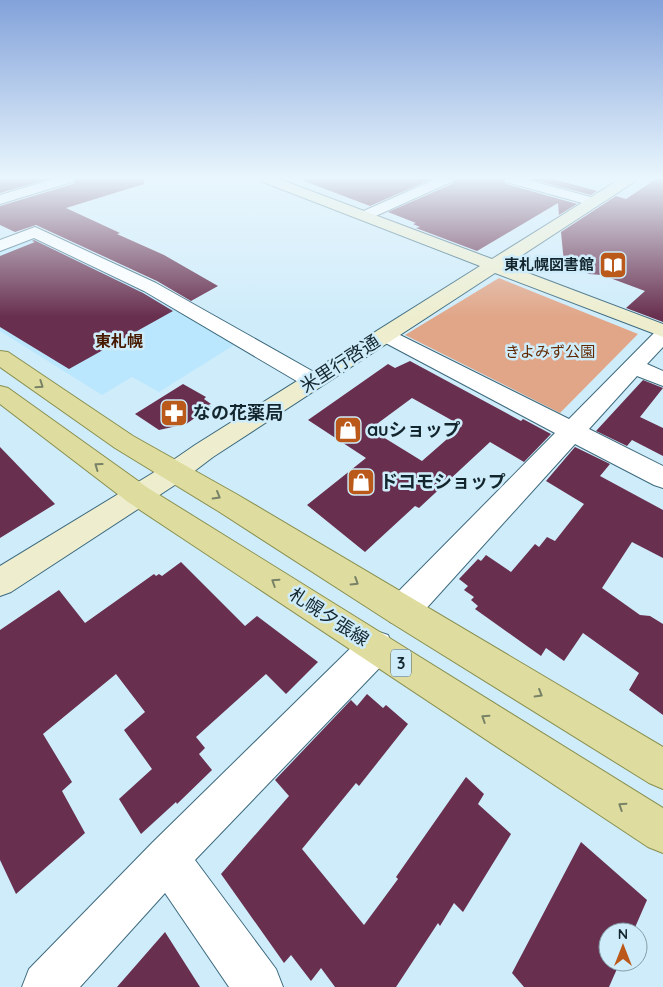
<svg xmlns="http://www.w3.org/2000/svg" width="663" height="987" font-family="Quicksand,'Noto Sans JP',sans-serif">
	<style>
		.built { fill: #bae7fd }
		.green { fill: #e1a688 }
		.building { fill: #682f4e; fill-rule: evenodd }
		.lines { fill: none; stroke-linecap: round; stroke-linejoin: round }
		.street-casing { stroke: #3d6a7e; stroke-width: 2 }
		.secondary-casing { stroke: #3d6a7e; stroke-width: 2 }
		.primary-casing { stroke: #898f4e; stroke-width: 2 }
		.street { fill: #fff; fill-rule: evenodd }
		.secondary { fill: #eeeecf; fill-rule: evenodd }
		.primary { fill: #dedd9f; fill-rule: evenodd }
		.oneway { stroke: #788266 }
		.labels { text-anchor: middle; stroke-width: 5; stroke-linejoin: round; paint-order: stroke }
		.far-poi-label { font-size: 15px; font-weight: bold; fill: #13262e; stroke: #cfecfa; text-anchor: end }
		.far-park-label { font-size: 15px; fill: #622800; stroke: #cfecfa }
		.far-quarter-label { font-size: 16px; font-weight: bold; fill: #471a00; stroke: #cfecfa }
		.shield { fill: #cfecfa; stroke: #4b616b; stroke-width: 1 }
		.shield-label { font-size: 16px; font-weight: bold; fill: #13262e }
		.street-label { font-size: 18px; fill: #13262e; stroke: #cfecfa }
		.poi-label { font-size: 18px; font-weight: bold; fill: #13262e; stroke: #cfecfa; text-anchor: start }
	</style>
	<rect width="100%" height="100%" fill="#cfecfa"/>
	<!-- built -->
	<path class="built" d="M30,237L141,290L234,345L159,392L132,377L102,395L0,331V249Z"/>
	<!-- green -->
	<path class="green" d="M499,278L638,334L560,413L405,335Z"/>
	<!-- building -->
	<path class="building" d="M0,179H49L0,193Z
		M76,179H144V184L66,208L120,233L117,234L164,255L218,286L191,301L157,281L36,225L15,232L0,225V206L73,184Z
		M304,179H432L370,206L304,181Z
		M455,179H502L506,184L577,204L559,215L558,203L477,251L416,228L420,227L413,224L416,223L388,212L452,184Z
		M531,179H553L597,191L591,195Z
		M656,179H663V322L626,308L645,291L602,275L589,274L564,263L561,232L616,196L626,199Z
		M34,240L143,293L173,311L69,369L0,327V256L35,242L32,241Z
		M410,361L521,421L523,419L551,434L524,462L490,442L419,508L415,506L365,552L307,505L366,458L308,420L388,364L395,368ZM412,398L462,426L422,461L370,429Z
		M643,380L663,388L640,417L663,428V456L632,440L627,446L596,431Z
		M183,384L206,397L204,399L211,404L208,405L211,407L186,424L159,430L135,414Z
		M0,447L55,504L0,538Z
		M575,447L610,464L600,476L663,510V558L632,542L602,588L640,615L650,616L663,624V715L629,690L639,673L583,633L564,661L546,648L541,656L475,609L478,606L471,600L474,597L464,590L468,586L459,579L478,559L481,561L486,555L511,572L535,544L539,547L547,537L555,541L584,504L546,481Z
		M181,562L245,626L257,616L318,662L286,694L266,674L196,737L205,748L199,754L212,770L177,804L176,802L141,834L119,799L152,769L124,730L145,712L116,674L43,734L72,782L62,791L85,833L16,894L0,860V630L59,590L85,623L154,574L156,576L159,574L162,576Z
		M367,694L383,708L386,705L408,724L359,786L356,783L302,849L364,925L398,879L396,877L466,777L484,794L478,804L511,834L463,912L454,903L440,926L438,923L396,987H335L321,968L311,981L291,955L284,963L221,874L289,796L275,780L351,700L357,706Z
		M581,842L647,900L633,932H608V962H620L609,987H524L512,973Z
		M165,932L200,987H117Z"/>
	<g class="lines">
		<!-- street casing -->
		<g class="street-casing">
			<path id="street" d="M54,179H74L72,182L0,204V195Z
				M436,179H453L451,182L369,219H359L356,216L359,213Z
				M504,179H525L598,199L600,202L598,205L593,206L506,182Z
				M35,227L156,283L321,376L324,381L321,386L313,388L305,386L144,291L34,238L0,251V240Z
				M385,329L392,331L569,419L656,331L663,329V347L647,364L663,371V386L637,376L589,429L663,466V488L654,485L575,444L414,622L402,626L390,622L386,611L390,600L555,433L378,339L375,335L378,331Z
				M376,631L388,635L393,647L388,659L195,860L276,969L283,987H229L165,893L80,987H22L29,969L152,843L364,635Z"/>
		</g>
		<!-- secondary casing -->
		<g class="secondary-casing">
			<path id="secondary" d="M261,179H279L492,259L620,179H635L634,182L507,265L663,324V337L495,273L213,457L184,479L11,592L0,596V566L166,465L195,445L480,266L263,182Z"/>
		</g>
		<!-- primary casing -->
		<g class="primary-casing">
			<path id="primary" d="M0,351L8,352L133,436L238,495L663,747V789L649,783L390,622L218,511L115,448L0,367Z
				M0,386L8,388L148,488L663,808V853L648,847L128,502L0,404Z"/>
		</g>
		<!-- street -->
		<use href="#street" class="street"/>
		<!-- secondary -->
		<use href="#secondary" class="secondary"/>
		<!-- primary -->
		<use href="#primary" class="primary"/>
	</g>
	<!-- one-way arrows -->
	<defs><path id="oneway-chevron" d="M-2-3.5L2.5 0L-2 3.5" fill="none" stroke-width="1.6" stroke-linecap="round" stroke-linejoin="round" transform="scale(1.25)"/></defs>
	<g class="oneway">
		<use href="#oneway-chevron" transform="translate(40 385) rotate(34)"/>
		<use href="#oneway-chevron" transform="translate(98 466) rotate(-144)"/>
		<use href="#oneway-chevron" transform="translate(217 496) rotate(30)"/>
		<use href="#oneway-chevron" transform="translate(275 582) rotate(-147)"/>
		<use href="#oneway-chevron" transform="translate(355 582) rotate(32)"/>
		<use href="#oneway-chevron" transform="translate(539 694) rotate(31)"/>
		<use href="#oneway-chevron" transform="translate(485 718) rotate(-147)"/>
		<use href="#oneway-chevron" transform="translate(622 806) rotate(-147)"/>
	</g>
	<!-- sky -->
	<linearGradient id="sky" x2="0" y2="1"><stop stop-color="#83a2da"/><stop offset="0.56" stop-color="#e9f6fd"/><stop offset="1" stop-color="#e9f6fd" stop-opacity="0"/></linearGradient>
	<rect width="663" height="317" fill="url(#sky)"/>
	<!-- icons -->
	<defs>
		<g id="library-square" transform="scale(1.4375)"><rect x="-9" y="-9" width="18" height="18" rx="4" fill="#ba5919" stroke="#cfecfa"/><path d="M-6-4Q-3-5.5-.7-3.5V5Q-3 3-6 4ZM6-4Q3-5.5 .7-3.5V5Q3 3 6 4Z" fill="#fff"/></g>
		<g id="pharmacy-square" transform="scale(1.4375)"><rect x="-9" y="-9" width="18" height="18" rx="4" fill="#ba5919" stroke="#cfecfa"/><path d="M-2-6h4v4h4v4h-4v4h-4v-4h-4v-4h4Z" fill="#fff"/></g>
		<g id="shop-square" transform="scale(1.4375)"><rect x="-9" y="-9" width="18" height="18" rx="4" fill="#ba5919" stroke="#cfecfa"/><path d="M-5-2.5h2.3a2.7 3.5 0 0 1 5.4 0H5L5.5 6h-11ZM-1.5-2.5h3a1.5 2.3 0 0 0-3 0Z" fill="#fff"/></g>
	</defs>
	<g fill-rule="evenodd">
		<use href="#library-square" x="613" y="265"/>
		<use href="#pharmacy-square" x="174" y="413"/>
		<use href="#shop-square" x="348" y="430"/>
		<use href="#shop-square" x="361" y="482"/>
	</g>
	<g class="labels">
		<!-- far-poi labels -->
		<g class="far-poi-label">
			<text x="594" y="270">東札幌図書館</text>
		</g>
		<!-- far-park labels -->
		<g class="far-park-label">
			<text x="550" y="357">きよみず公園</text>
		</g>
		<!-- far-quarter labels -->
		<g class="far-quarter-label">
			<text x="119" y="347">東札幌</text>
		</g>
		<!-- shield labels -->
		<rect class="shield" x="391" y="649.5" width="20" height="27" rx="4"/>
		<g class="shield-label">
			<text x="401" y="669">3</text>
		</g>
		<!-- street labels -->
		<g class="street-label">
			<text transform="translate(340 364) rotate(-33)" y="6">米里行啓通</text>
			<text transform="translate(329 617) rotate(33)" y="6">札幌夕張線</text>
		</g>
		<!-- poi labels -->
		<g class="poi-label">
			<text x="193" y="419">なの花薬局</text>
			<text x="367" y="436">auショップ</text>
			<text x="380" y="488">ドコモショップ</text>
		</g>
	</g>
	<!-- north arrow -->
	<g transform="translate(623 947)"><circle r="24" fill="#cfecfa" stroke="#849da8"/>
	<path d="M0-4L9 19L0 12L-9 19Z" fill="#ba5919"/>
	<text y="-8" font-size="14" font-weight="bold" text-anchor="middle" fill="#13262e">N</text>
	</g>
</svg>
